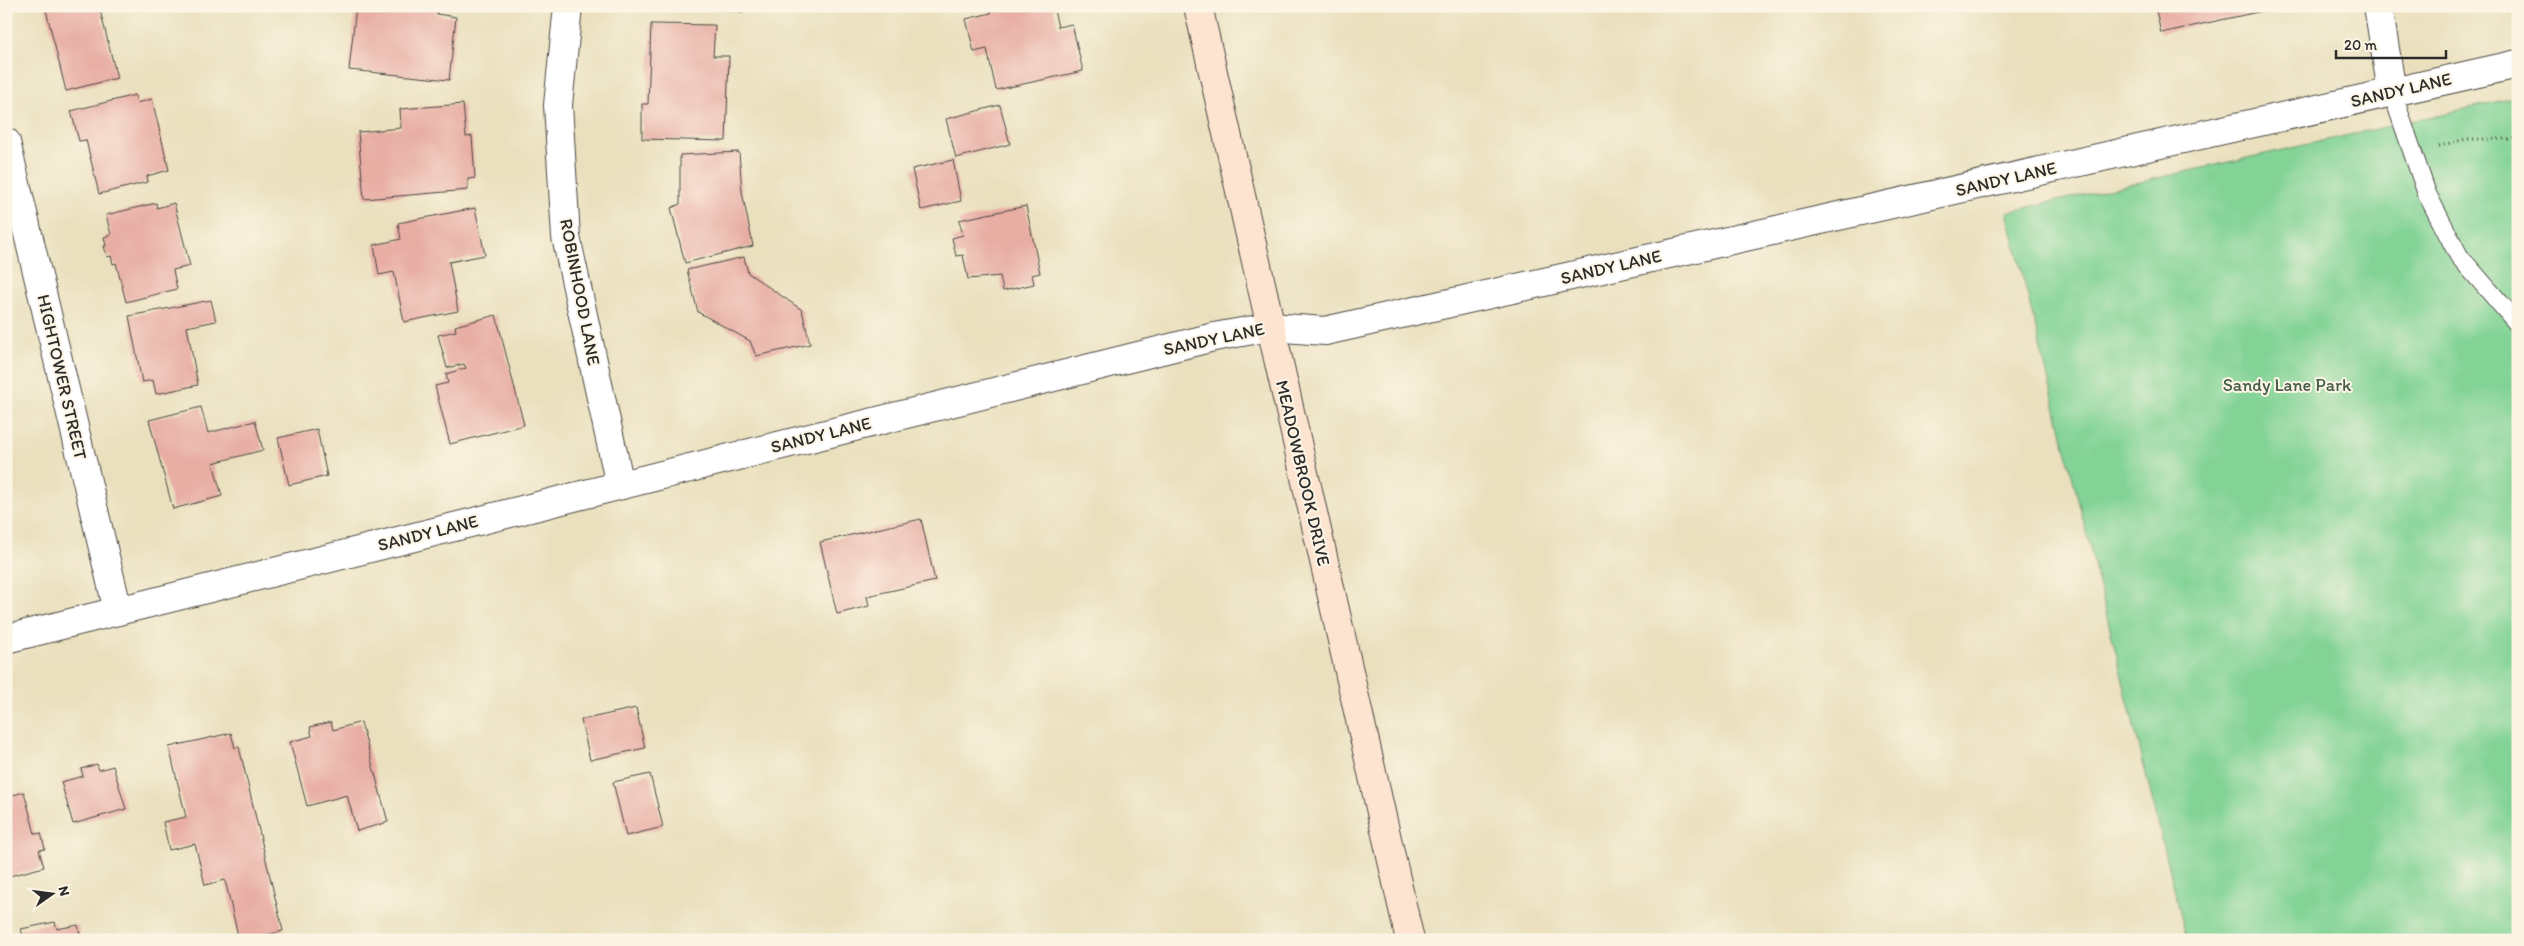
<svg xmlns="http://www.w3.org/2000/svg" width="2524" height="946" font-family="Itim,sans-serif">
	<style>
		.green { fill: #82d395; stroke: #567f60 }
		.building { fill: #e8aea4 }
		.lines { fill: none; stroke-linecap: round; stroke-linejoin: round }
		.service-casing { stroke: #484641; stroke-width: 20 }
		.minor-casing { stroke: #484641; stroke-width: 30 }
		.tertiary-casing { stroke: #484641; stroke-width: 30 }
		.secondary-casing { stroke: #484641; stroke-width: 30 }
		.path { stroke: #484641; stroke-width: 3; stroke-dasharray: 1 4; stroke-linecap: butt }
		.service { stroke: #fff; stroke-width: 18 }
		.minor { stroke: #fff; stroke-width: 28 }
		.tertiary { stroke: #fff; stroke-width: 28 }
		.secondary { stroke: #fde4d0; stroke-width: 28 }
		.labels { text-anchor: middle; stroke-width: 4; stroke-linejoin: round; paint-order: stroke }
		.street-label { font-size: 18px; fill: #2b2b2b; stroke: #fcf5e5 }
		.park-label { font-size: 18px; fill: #455d4b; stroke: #fcf5e5 }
	</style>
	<rect width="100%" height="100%" fill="#fcf5e5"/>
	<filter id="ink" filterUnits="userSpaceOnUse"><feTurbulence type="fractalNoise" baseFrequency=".02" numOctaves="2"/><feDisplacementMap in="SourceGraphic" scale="10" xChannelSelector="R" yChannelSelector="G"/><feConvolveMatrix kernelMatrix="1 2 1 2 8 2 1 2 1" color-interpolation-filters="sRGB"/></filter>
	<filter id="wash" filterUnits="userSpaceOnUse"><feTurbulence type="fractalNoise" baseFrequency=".0096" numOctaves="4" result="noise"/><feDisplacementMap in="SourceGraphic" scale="20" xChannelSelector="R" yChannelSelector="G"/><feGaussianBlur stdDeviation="1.12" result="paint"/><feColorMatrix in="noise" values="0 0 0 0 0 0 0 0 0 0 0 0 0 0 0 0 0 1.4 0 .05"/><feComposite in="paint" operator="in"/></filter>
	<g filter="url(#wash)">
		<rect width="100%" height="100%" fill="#eae0be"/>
		<!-- green -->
		<path class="green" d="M2518,97V940H2187L2007,212Z"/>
		<g id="blocks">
			<!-- building -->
			<path class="building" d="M45,6H99L117,78L66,91Z
				M356,6H437V14L456,17L449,80L349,70Z
				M690,6H743V12Z
				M990,6H1053L1058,27L1072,24L1083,71L996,90L987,49L974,52L966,19L991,13Z
				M2155,6H2281V7L2161,33Z
				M651,24L715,25L713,56H729L726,141L642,139V104H648Z
				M135,95L137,103L152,99L169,170L147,176L148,182L99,194L86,140L79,141L71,111Z
				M463,104L466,137L472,136L475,178L468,179V190L364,199L358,132L401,128L400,109Z
				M1000,105L1010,144L956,158L946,119Z
				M739,152L742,192L753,246L685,263L671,208L680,204V155Z
				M953,160L961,201L921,210L912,169Z
				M156,203L157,208L174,203L190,266L173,270L177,289L126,302L116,263L113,264L111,256L107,257L104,246H106L104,237L111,235L106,215Z
				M1026,206L1040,273L1032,275L1034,284L1003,291L1000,276L968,279L963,255L956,256L952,238L963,235L959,220Z
				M475,208L485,255L449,262L458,311L404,322L394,272L379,275L374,245L401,239L398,223Z
				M744,257L748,273L802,310L810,344L756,356L750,341L698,312L687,270Z
				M211,300L216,321L187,327L198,385L156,394L153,380L142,382L129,316Z
				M496,315L524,425L450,444L435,386L448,383L446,374L466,368L464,364L447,368L438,335L456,331L455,326Z
				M201,407L208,433L255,421L263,450L213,463L222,496L173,509L149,420Z
				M317,429L327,476L289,485L278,438Z
				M921,519L935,581L867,596L869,606L837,614L820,542Z
				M636,708L645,748L590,760L581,720Z
				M331,722L333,730L361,722L388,822L357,831L347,795L307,806L290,742L312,736L310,727Z
				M231,733L235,748L239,747L283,931L246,940H239L225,880L205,885L195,844L169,850L163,822L186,817L169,747Z
				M97,764L99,770L113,766L126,809L73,824L61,782L83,776L81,769Z
				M650,774L663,827L626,836L613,782Z
				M24,792L35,834L41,833L45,849L39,850L44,867L6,877V797Z
				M55,922L57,929L78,925L81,940H24L21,929Z"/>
		</g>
	</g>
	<g filter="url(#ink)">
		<use href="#blocks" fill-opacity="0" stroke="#484641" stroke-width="1"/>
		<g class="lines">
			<!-- service casing -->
			<g class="service-casing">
				<path id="service" d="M2392,92L2427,194L2459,256L2518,324"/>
			</g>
			<!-- minor casing -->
			<g class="minor-casing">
				<path id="minor" d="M568,6L558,105L566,237L620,485
					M2378,6L2392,92
					M6,142L118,611"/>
			</g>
			<!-- tertiary casing -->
			<g class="tertiary-casing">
				<path id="tertiary" d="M6,639L1214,337L1270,327L1325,331L2518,64"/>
			</g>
			<!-- secondary casing -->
			<g class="secondary-casing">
				<path id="secondary" d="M1198,6L1410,940"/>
			</g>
			<!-- path -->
			<path class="path" d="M2439,146L2466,139H2518"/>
			<!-- service -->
			<use href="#service" class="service"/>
			<!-- minor -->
			<use href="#minor" class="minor"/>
			<!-- tertiary -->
			<use href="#tertiary" class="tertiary"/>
			<!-- secondary -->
			<use href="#secondary" class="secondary"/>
		</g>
	</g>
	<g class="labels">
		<!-- street labels -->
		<g class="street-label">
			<text transform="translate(2401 90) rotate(-13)" y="6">SANDY LANE</text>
			<text transform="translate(2006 179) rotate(-13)" y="6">SANDY LANE</text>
			<text transform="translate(1611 267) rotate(-13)" y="6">SANDY LANE</text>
			<text transform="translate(580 292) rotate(79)" y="6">ROBINHOOD LANE</text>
			<text transform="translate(1214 339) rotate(-12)" y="6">SANDY LANE</text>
			<text transform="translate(62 377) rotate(77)" y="6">HIGHTOWER STREET</text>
			<text transform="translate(821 435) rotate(-14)" y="6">SANDY LANE</text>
			<text transform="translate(1303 473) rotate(77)" y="6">MEADOWBROOK DRIVE</text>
			<text transform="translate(428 533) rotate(-14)" y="6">SANDY LANE</text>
		</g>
		<!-- park labels -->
		<g class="park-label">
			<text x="2287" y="391">Sandy Lane Park</text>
		</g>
	</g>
	<!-- margin -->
	<rect width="2524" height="946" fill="none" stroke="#fcf5e5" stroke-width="25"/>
	<!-- north arrow -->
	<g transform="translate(52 894) rotate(76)" stroke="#fcf5e5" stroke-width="4" paint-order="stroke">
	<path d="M0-4L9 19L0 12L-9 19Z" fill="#2b2b2b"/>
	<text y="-8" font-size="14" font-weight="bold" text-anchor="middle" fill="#2b2b2b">N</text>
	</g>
	<!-- scale -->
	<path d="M2336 50v8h110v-8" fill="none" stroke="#2b2b2b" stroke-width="2.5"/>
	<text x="2344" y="50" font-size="15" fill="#2b2b2b" stroke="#fcf5e5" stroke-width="4" paint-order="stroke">20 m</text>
</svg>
